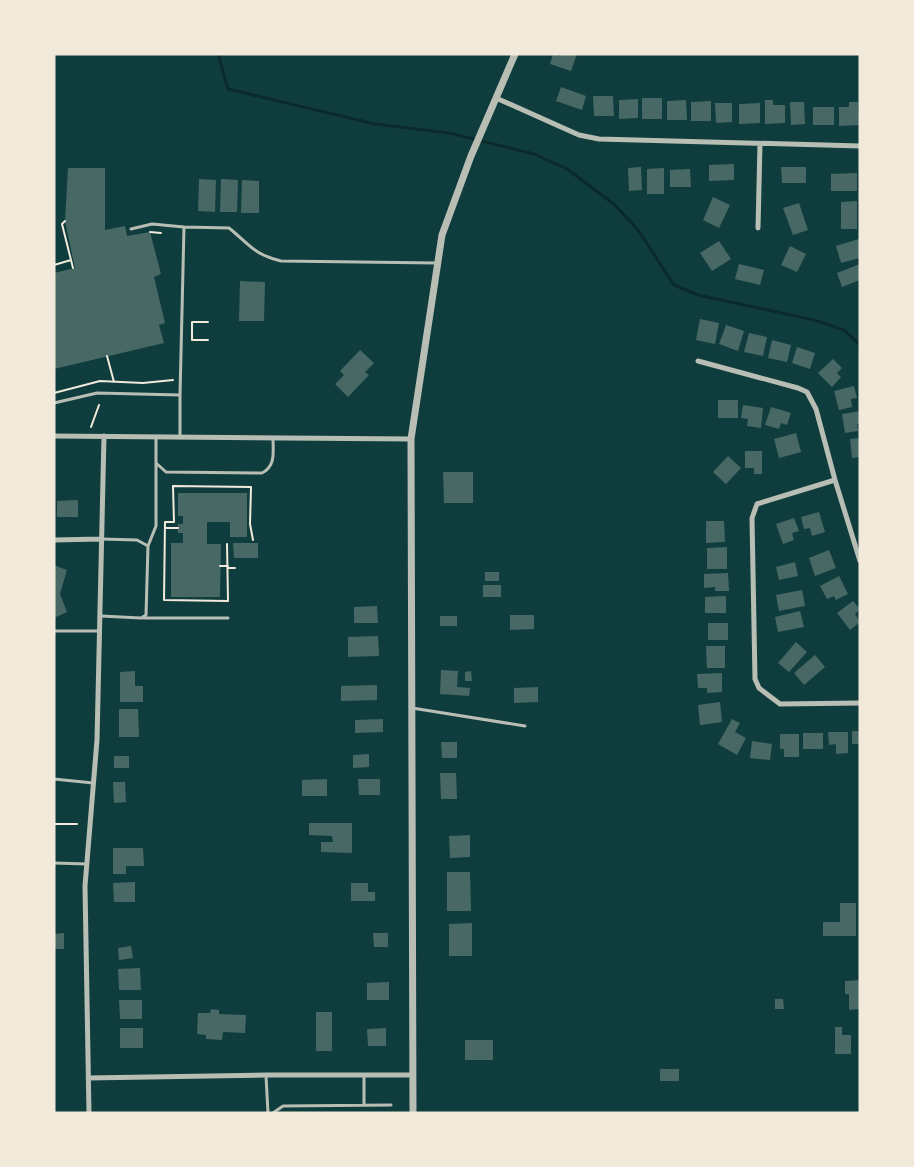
<svg xmlns="http://www.w3.org/2000/svg" width="914" height="1167" font-family="Bitter,serif">
	<style>
		.lines { fill: none; stroke-linecap: round; stroke-linejoin: round }
		.stream { stroke: #0a2a2b; stroke-width: 3 }
		.building { fill: #486865 }
		.path { stroke: #f1e9da; stroke-width: 2 }
		.service { stroke: #b8beb3; stroke-width: 3 }
		.minor { stroke: #b8beb3; stroke-width: 5 }
		.tertiary { stroke: #b8beb3; stroke-width: 7 }
	</style>
	<rect width="100%" height="100%" fill="#0f3d3e"/>
	<g class="lines">
		<!-- stream -->
		<path class="stream" d="M218,54L228,89L375,124L449,133L534,154L567,169L615,205L638,230L674,285L698,295L814,320L844,330L860,345"/>
	</g>
	<!-- building -->
	<path class="building" d="M553,54L560,56L561,54H577L571,71L550,64Z
		M561,87L586,96L582,110L556,101Z
		M593,96H613L614,116H594Z
		M642,98H662V119H642Z
		M638,99V118L619,119V100Z
		M686,100L687,120H667V101Z
		M765,100H773V105H785V123L765,124Z
		M711,101V121H691V102Z
		M790,102H804L805,124L791,125Z
		M849,102H858L859,125L839,126V107H849Z
		M715,103H732V122L716,123Z
		M760,103V123L739,124V104Z
		M813,107H834V125H813Z
		M734,164V180L709,181V165Z
		M641,167L642,190L629,191L628,168Z
		M781,167H806V183H782Z
		M68,168H105V230L125,226L127,236L150,232L161,274L154,277L165,323L159,325L164,343L54,369V273L75,268L65,221Z
		M664,168V194H647V169Z
		M690,169L691,187H670V170Z
		M857,173V191H831V174Z
		M199,179L216,180L215,212L198,211Z
		M221,179L238,180L237,212H220Z
		M242,180L259,181V213H241Z
		M713,197L730,205L719,228L703,220Z
		M857,201V229H841V202Z
		M799,203L808,230L793,235L783,208Z
		M859,239L860,258L841,263L836,246Z
		M719,241L731,259L712,271L700,253Z
		M790,246L806,254L797,272L781,265Z
		M739,264L764,270L760,285L735,279Z
		M860,264V280L842,287L837,273Z
		M240,281L265,282L264,321H239Z
		M700,319L719,323L715,344L696,340Z
		M726,325L744,331L738,351L719,344Z
		M749,333L767,337L763,356L744,352Z
		M772,340L791,345L787,362L768,358Z
		M797,347L815,353L810,369L792,363Z
		M360,350L374,363L365,372L369,375L348,397L335,384L344,375L340,371Z
		M833,359L842,368L837,373L841,377L832,387L818,373Z
		M854,386L857,398L851,399L852,407L839,410L834,391Z
		M718,400H738V418H718Z
		M743,405L763,408L761,428L747,426L748,419L741,418Z
		M771,407L791,413L787,425L781,423L779,429L765,425Z
		M860,411V424H857L858,431L845,433L842,414Z
		M796,433L801,452L779,458L774,439Z
		M860,438V457L852,458L850,439Z
		M745,451H762V474H754V468H745Z
		M728,456L741,468L726,484L713,472Z
		M443,472H473V503H444Z
		M178,493H247V537H230V522H207V544H221L220,597H171V543H183V533H178V524H183V516H178Z
		M78,500V517H57V501Z
		M819,512L825,532L812,536L810,528L804,529L801,517Z
		M794,518L799,531L792,533L794,540L783,544L776,524Z
		M706,521H724L725,542L706,543Z
		M233,543H258V558H234Z
		M727,547V569H707V548Z
		M829,550L836,568L815,576L809,558Z
		M795,562L798,576L779,580L776,567Z
		M54,565L67,570L60,594L67,612L54,618Z
		M485,572H499V581H485Z
		M728,573L729,591H715V587L704,588V574Z
		M839,576L848,594L836,600L834,596L827,599L820,586Z
		M483,585H501V597H483Z
		M802,590L805,606L779,611L776,595Z
		M726,596V613H705V597Z
		M853,601L860,609L855,614L860,622L850,630L837,613Z
		M377,606L378,623H354V607Z
		M800,611L804,627L778,632L775,617Z
		M510,615H534V629L510,630Z
		M440,616H457V626H440Z
		M708,623H728V640H708Z
		M378,636L379,656L348,657V637Z
		M796,642L807,652L789,672L778,663Z
		M706,646H725V668H707Z
		M815,655L825,667L804,685L794,673Z
		M441,670L458,671L457,687L470,688L469,696L440,694Z
		M135,671V686H143V702H120V672Z
		M471,671L472,681H465V672Z
		M722,673V692L707,693V688H698L697,674Z
		M377,685V700L341,701V686Z
		M538,687V702L514,703V688Z
		M720,702L722,722L700,725L698,705Z
		M119,709H138L139,737H119Z
		M383,719V732L355,733V720Z
		M732,719L740,723L735,732L746,738L737,755L718,744Z
		M852,731H860V744H852Z
		M828,732H848V753L836,754V744L829,745Z
		M803,733H823V749H803Z
		M780,734H799V757H784V749H780Z
		M752,741L772,744L770,760L750,758Z
		M441,742H457V758H442Z
		M369,754V767L353,768V755Z
		M114,756H129V768H114Z
		M440,773H456L457,799H441Z
		M327,779V796H302V780Z
		M358,779H380V795H359Z
		M113,782H125L126,802L114,803Z
		M309,823H352V853L321,852V842H333L332,836L309,835Z
		M470,835V857L450,858L449,836Z
		M113,848H143L144,866H126V874H113Z
		M447,872H470L471,911H447Z
		M135,882V902H114L113,883Z
		M351,883H368V892H375V901H351Z
		M840,903H856V936H823V922H840Z
		M472,923V956H449V924Z
		M64,933V949H54V934Z
		M373,933H388V947H374Z
		M131,946L133,958L119,960L118,948Z
		M140,968L141,990H119L118,969Z
		M860,980V1009L849,1010V994H845V981Z
		M389,982V1000H367V983Z
		M775,999H783L784,1009H775Z
		M119,1000H142V1019H120Z
		M211,1009L219,1010V1014L246,1015L245,1033L223,1032L222,1040L206,1039V1035L197,1034L198,1013H210Z
		M316,1012H332V1051H316Z
		M835,1027H842V1035H851V1054H835Z
		M120,1028H143V1048H120Z
		M386,1028V1046H368L367,1029Z
		M465,1040H493V1060H465Z
		M660,1069H679V1081H660Z"/>
	<g class="lines">
		<!-- path -->
		<path class="path" d="M65,221L62,224L73,268
			M150,232L161,233
			M54,265L71,260
			M208,340H192V322H208
			M107,356L114,382
			M54,393L100,381L143,383L173,380
			M91,427L99,405
			M166,528H178
			M227,544L228,601L164,600L165,522H174L173,486L251,487L250,524L253,540
			M220,566H228
			M228,568H235
			M54,824H77"/>
		<!-- service -->
		<path class="service" d="M131,229L152,224L184,227
			M180,395L184,227L229,228C250,245 253,254 281,261L436,263
			M54,403L97,393L180,395V437
			M156,437V463L166,472L262,473C276,466 273,452 273,438
			M101,539L137,540L148,546L146,615L141,618L101,616
			M148,546L156,526V463
			M143,618H228
			M54,631H99
			M412,708L525,726
			M54,779L93,783
			M54,863L87,864
			M266,1076L268,1113
			M364,1105V1075
			M273,1113L283,1106L391,1105"/>
		<!-- minor -->
		<path class="minor" d="M496,98L579,135L599,139L860,146
			M758,228L760,144
			M698,361L798,388L807,392L816,409L835,480L860,561
			M54,436L411,439
			M835,480L757,504L752,518L755,679L759,688L780,704L860,703
			M54,540L101,539
			M88,1078L266,1075H413
			M89,1113L85,886L97,740L104,436"/>
		<!-- tertiary -->
		<path class="tertiary" d="M413,1113L411,439L442,235L471,156L515,54"/>
	</g>
	<!-- border -->
	<rect width="914" height="1167" fill="none" stroke="#f1e9da" stroke-width="111"/>
</svg>
